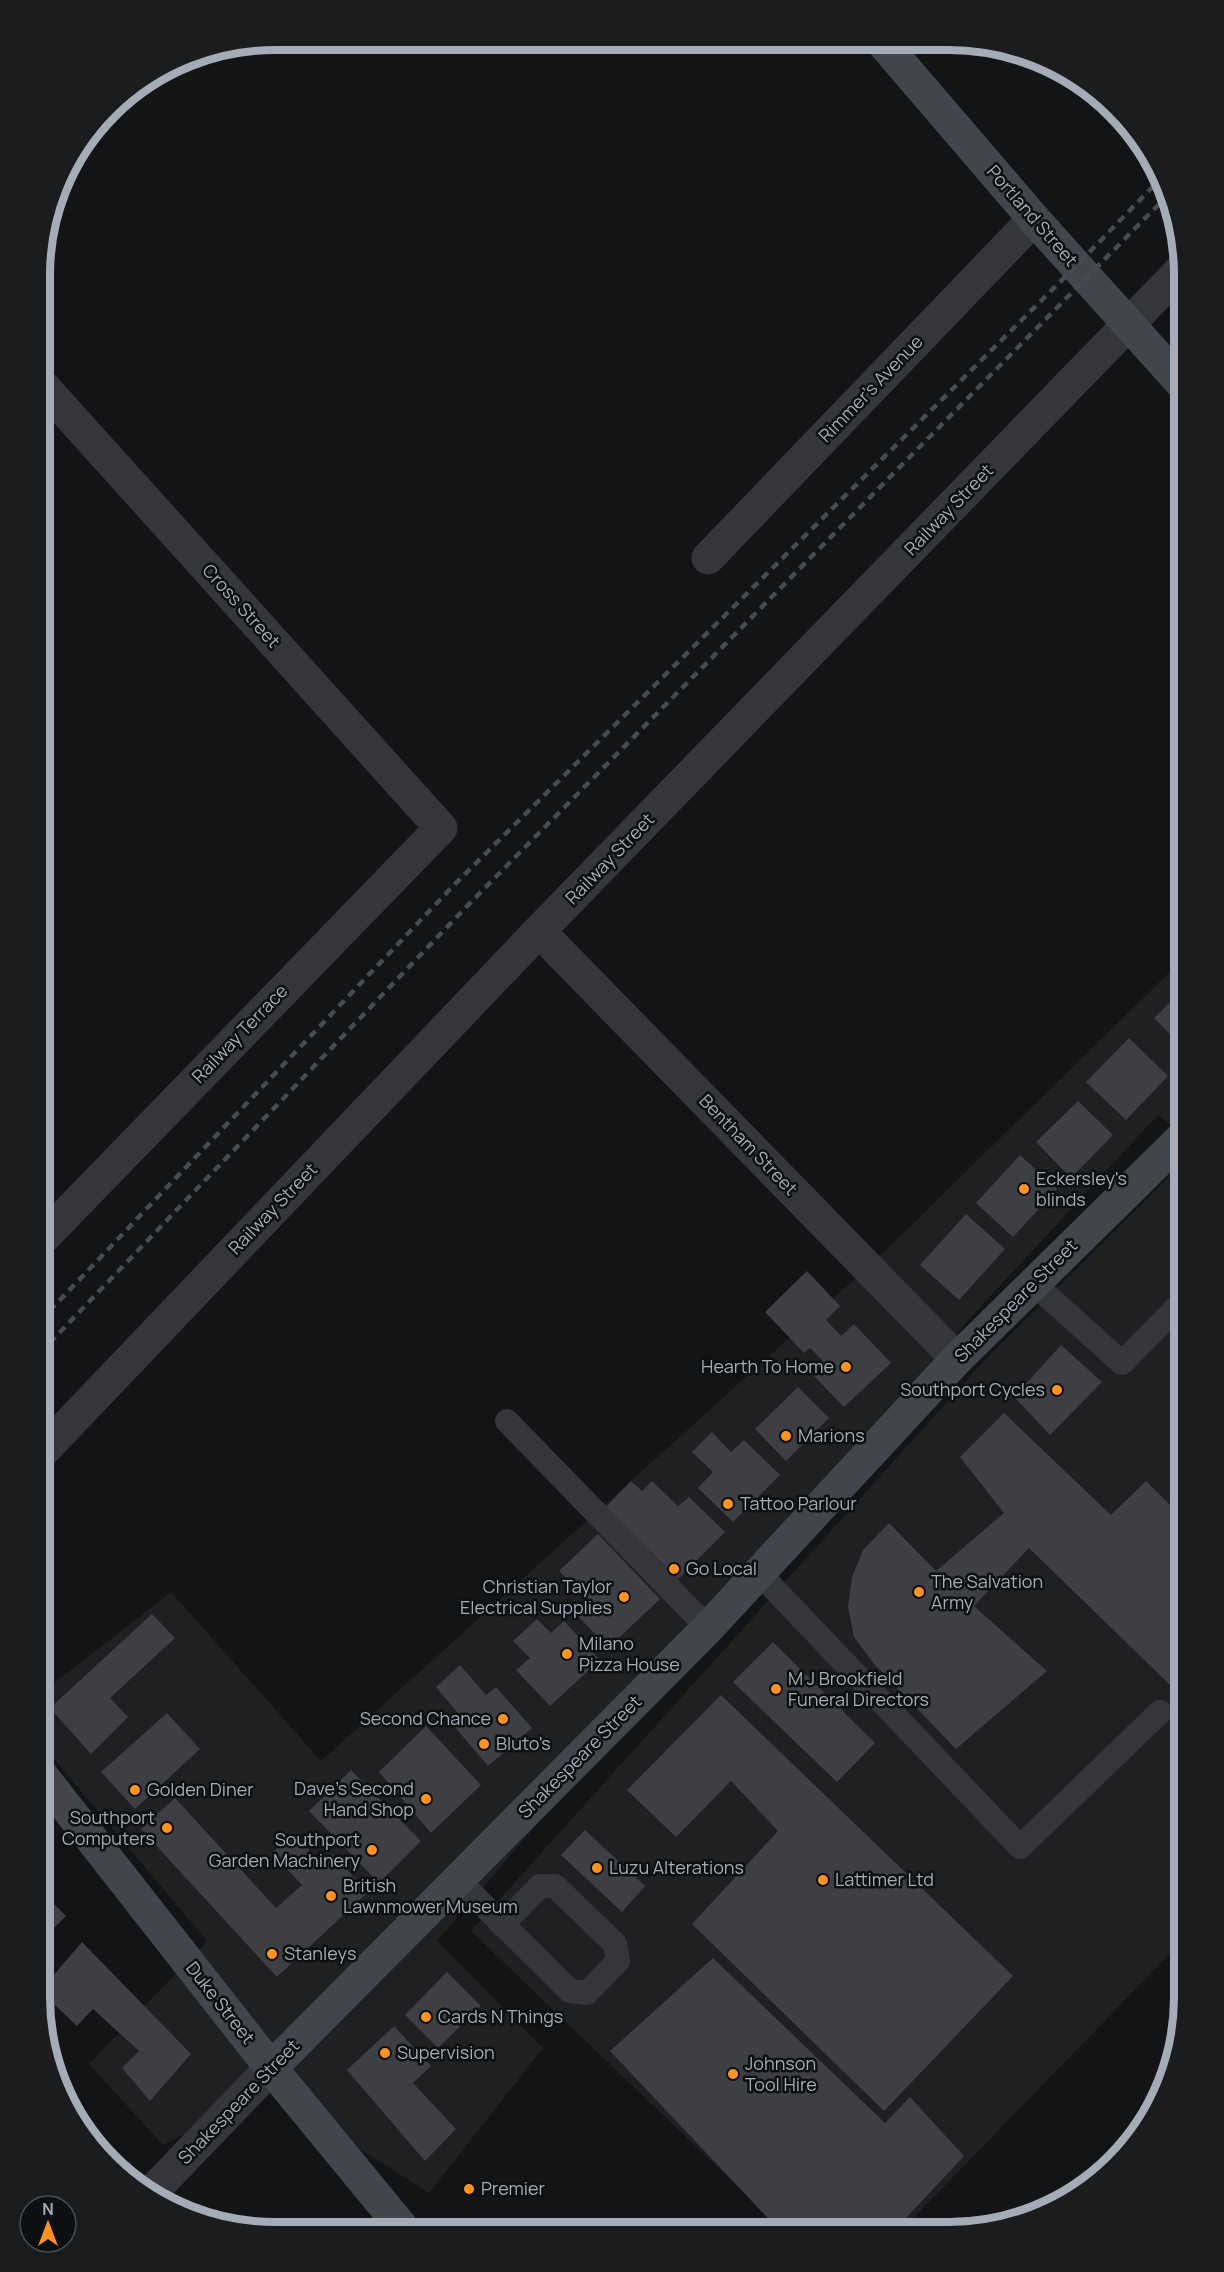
<svg xmlns="http://www.w3.org/2000/svg" width="1224" height="2272" font-family="Manrope,sans-serif">
	<style>
		.built { fill: #1f2022 }
		.building { fill: #3d3f43 }
		.lines { fill: none; stroke-linecap: round; stroke-linejoin: round }
		.lane { stroke: #34363b; stroke-width: 24 }
		.street { stroke: #34363b; stroke-width: 33 }
		.secondary { stroke: #42454b; stroke-width: 33 }
		.rail { stroke: #474a50; stroke-width: 4.5; stroke-dasharray: 8 6; stroke-linecap: butt }
		.poi-dot { fill: #ff9322; stroke: #0e0f10; stroke-width: 2 }
		.labels { text-anchor: middle; stroke-width: 5; stroke-linejoin: round; paint-order: stroke }
		.street-label { font-size: 18px; fill: #a4acb7; stroke: #0e0f10 }
		.poi-label { font-size: 18px; fill: #a4acb7; stroke: #0e0f10; text-anchor: start }
		.rim { fill: none; stroke: #a4acb7; stroke-width: 8 }
	</style>
	<rect width="100%" height="100%" fill="#131415"/>
	<!-- built -->
	<path class="built" d="M1185,957V1136L1158,1115L972,1316L437,1941L543,2048L429,2193L270,2092L163,2145L89,2064L207,1941L39,1741V1695L171,1592L321,1761L880,1256Z
		M1185,1161L1184,1939L899,2233H786L471,1931L983,1362Z"/>
	<!-- building -->
	<path class="building" d="M1185,988V1049L1154,1018Z
		M1129,1038L1168,1076L1126,1120L1086,1082Z
		M1078,1101L1113,1135L1071,1178L1036,1142Z
		M1020,1155L1057,1189L1013,1237L976,1203Z
		M966,1214L1005,1249L959,1300L920,1265Z
		M807,1271L840,1306L826,1320L841,1336L854,1324L891,1363L844,1407L811,1373L823,1361L810,1348L804,1353L765,1312Z
		M1061,1345L1102,1382L1050,1435L1014,1397Z
		M798,1387L829,1418L786,1461L755,1429Z
		M1004,1413L1111,1515L1146,1481L1185,1520V1669L1169,1684L1029,1548L974,1606L1047,1671L956,1749L874,1664L854,1637L848,1607L852,1577L863,1550L889,1523L936,1571L1004,1513L960,1457Z
		M712,1432L731,1452L744,1440L780,1475L733,1522L698,1488L713,1472L692,1452Z
		M631,1481L642,1491L652,1481L678,1506L689,1497L725,1532L678,1579L606,1507Z
		M598,1534L660,1599L608,1648L576,1614L588,1601L559,1571Z
		M152,1614L175,1638L110,1698L128,1717L91,1754L50,1708Z
		M537,1619L551,1633L564,1621L600,1660L550,1706L516,1670L530,1658L513,1641Z
		M773,1642L875,1743L837,1782L733,1682Z
		M460,1665L486,1695L496,1687L532,1728L488,1766L454,1726L463,1719L436,1687Z
		M721,1695L1013,1976L884,2111L692,1924L778,1831L731,1781L676,1837L627,1790Z
		M167,1713L200,1749L135,1809L101,1772Z
		M426,1726L481,1785L431,1833L379,1772Z
		M351,1770L421,1841L379,1883L309,1811Z
		M175,1798L276,1908L302,1885L272,1853L293,1833L321,1863L332,1854L368,1892L277,1977L141,1829Z
		M585,1830L645,1886L622,1912L561,1855Z
		M39,1889L66,1916L39,1943Z
		M82,1942L191,2054L150,2101L122,2068L139,2051L93,2009L77,2026L40,1991Z
		M713,1958L885,2123L910,2097L964,2156L892,2233H782L610,2051Z
		M447,1972L481,2006L438,2048L405,2015Z
		M394,2026L431,2066L413,2083L456,2129L425,2161L347,2070Z"/>
	<g class="lines">
		<!-- lane -->
		<path class="lane" d="M1033,1283L1122,1363L1185,1299
			M507,1421L708,1628
			M759,1573L1020,1847L1160,1712
			M458,1880L570,1991L587,1993L618,1961L615,1944L555,1886H540L502,1925"/>
		<!-- street -->
		<path class="street" d="M708,558L1034,219
			M539,931L957,1359
			M40,1241L441,828L41,384
			M40,1454L539,931L1184,267
			M149,2195L271,2068"/>
		<!-- secondary -->
		<path class="secondary" d="M883,43L1034,219L1185,387
			M39,1772L271,2068L405,2231
			M271,2068L708,1628L957,1359L1185,1135"/>
		<!-- rail -->
		<path class="rail" d="M40,1321L454,885L1076,266L1162,177
			M40,1353L471,902L1170,193"/>
	</g>
	<!-- markers -->
	<g class="poi-dot">
		<circle cx="1024" cy="1189" r="6"/>
		<circle cx="846" cy="1367" r="6"/>
		<circle cx="1057" cy="1390" r="6"/>
		<circle cx="786" cy="1436" r="6"/>
		<circle cx="728" cy="1504" r="6"/>
		<circle cx="674" cy="1569" r="6"/>
		<circle cx="919" cy="1592" r="6"/>
		<circle cx="624" cy="1597" r="6"/>
		<circle cx="567" cy="1654" r="6"/>
		<circle cx="776" cy="1689" r="6"/>
		<circle cx="503" cy="1719" r="6"/>
		<circle cx="484" cy="1744" r="6"/>
		<circle cx="135" cy="1790" r="6"/>
		<circle cx="426" cy="1799" r="6"/>
		<circle cx="167" cy="1828" r="6"/>
		<circle cx="372" cy="1850" r="6"/>
		<circle cx="597" cy="1868" r="6"/>
		<circle cx="823" cy="1880" r="6"/>
		<circle cx="331" cy="1896" r="6"/>
		<circle cx="272" cy="1954" r="6"/>
		<circle cx="426" cy="2017" r="6"/>
		<circle cx="385" cy="2053" r="6"/>
		<circle cx="733" cy="2074" r="6"/>
		<circle cx="469" cy="2189" r="6"/>
	</g>
	<g class="labels">
		<!-- street labels -->
		<g class="street-label">
			<text transform="translate(1032 216) rotate(49)" y="6">Portland Street</text>
			<text transform="translate(871 389) rotate(-46)" y="6">Rimmer's Avenue</text>
			<text transform="translate(949 510) rotate(-46)" y="6">Railway Street</text>
			<text transform="translate(241 606) rotate(48)" y="6">Cross Street</text>
			<text transform="translate(610 859) rotate(-46)" y="6">Railway Street</text>
			<text transform="translate(240 1034) rotate(-46)" y="6">Railway Terrace</text>
			<text transform="translate(748 1145) rotate(46)" y="6">Bentham Street</text>
			<text transform="translate(273 1209) rotate(-46)" y="6">Railway Street</text>
			<text transform="translate(1016 1301) rotate(-45)" y="6">Shakespeare Street</text>
			<text transform="translate(580 1757) rotate(-45)" y="6">Shakespeare Street</text>
			<text transform="translate(220 2003) rotate(52)" y="6">Duke Street</text>
			<text transform="translate(239 2102) rotate(-46)" y="6">Shakespeare Street</text>
		</g>
		<!-- poi labels -->
		<g class="poi-label">
			<text x="1036" y="1185">Eckersley's<tspan x="1036" dy="21">blinds</tspan></text>
			<text x="834" y="1373" text-anchor="end">Hearth To Home</text>
			<text x="1045" y="1396" text-anchor="end">Southport Cycles</text>
			<text x="798" y="1442">Marions</text>
			<text x="740" y="1510">Tattoo Parlour</text>
			<text x="686" y="1575">Go Local</text>
			<text x="931" y="1588">The Salvation<tspan x="931" dy="21">Army</tspan></text>
			<text x="612" y="1593" text-anchor="end">Christian Taylor<tspan x="612" dy="21">Electrical Supplies</tspan></text>
			<text x="579" y="1650">Milano<tspan x="579" dy="21">Pizza House</tspan></text>
			<text x="788" y="1685">M J Brookfield<tspan x="788" dy="21">Funeral Directors</tspan></text>
			<text x="491" y="1725" text-anchor="end">Second Chance</text>
			<text x="496" y="1750">Bluto's</text>
			<text x="414" y="1795" text-anchor="end">Dave's Second<tspan x="414" dy="21">Hand Shop</tspan></text>
			<text x="147" y="1796">Golden Diner</text>
			<text x="155" y="1824" text-anchor="end">Southport<tspan x="155" dy="21">Computers</tspan></text>
			<text x="360" y="1846" text-anchor="end">Southport<tspan x="360" dy="21">Garden Machinery</tspan></text>
			<text x="609" y="1874">Luzu Alterations</text>
			<text x="835" y="1886">Lattimer Ltd</text>
			<text x="343" y="1892">British<tspan x="343" dy="21">Lawnmower Museum</tspan></text>
			<text x="284" y="1960">Stanleys</text>
			<text x="438" y="2023">Cards N Things</text>
			<text x="397" y="2059">Supervision</text>
			<text x="745" y="2070">Johnson<tspan x="745" dy="21">Tool Hire</tspan></text>
			<text x="481" y="2195">Premier</text>
		</g>
	</g>
	<!-- crop -->
	<path d="M0 0H1224V2272H0ZM275 50H949A225 225 0 0 1 1174 275V1997A225 225 0 0 1 949 2222H275A225 225 0 0 1 50 1997V275A225 225 0 0 1 275 50Z" fill="#1a1c1d" fill-rule="evenodd"/>
	<path class="rim" d="M275 50H949A225 225 0 0 1 1174 275V1997A225 225 0 0 1 949 2222H275A225 225 0 0 1 50 1997V275A225 225 0 0 1 275 50Z"/>
	<!-- north arrow -->
	<g transform="translate(48 2224)"><circle r="28" fill="#0e0f10" stroke="#4a4e53" stroke-width="1.5"/>
	<path d="M0-4.5L10 22L0 15L-10 22Z" fill="#ff9322"/>
	<text y="-9" font-size="16" font-weight="bold" text-anchor="middle" fill="#a4acb7">N</text>
	</g>
</svg>
